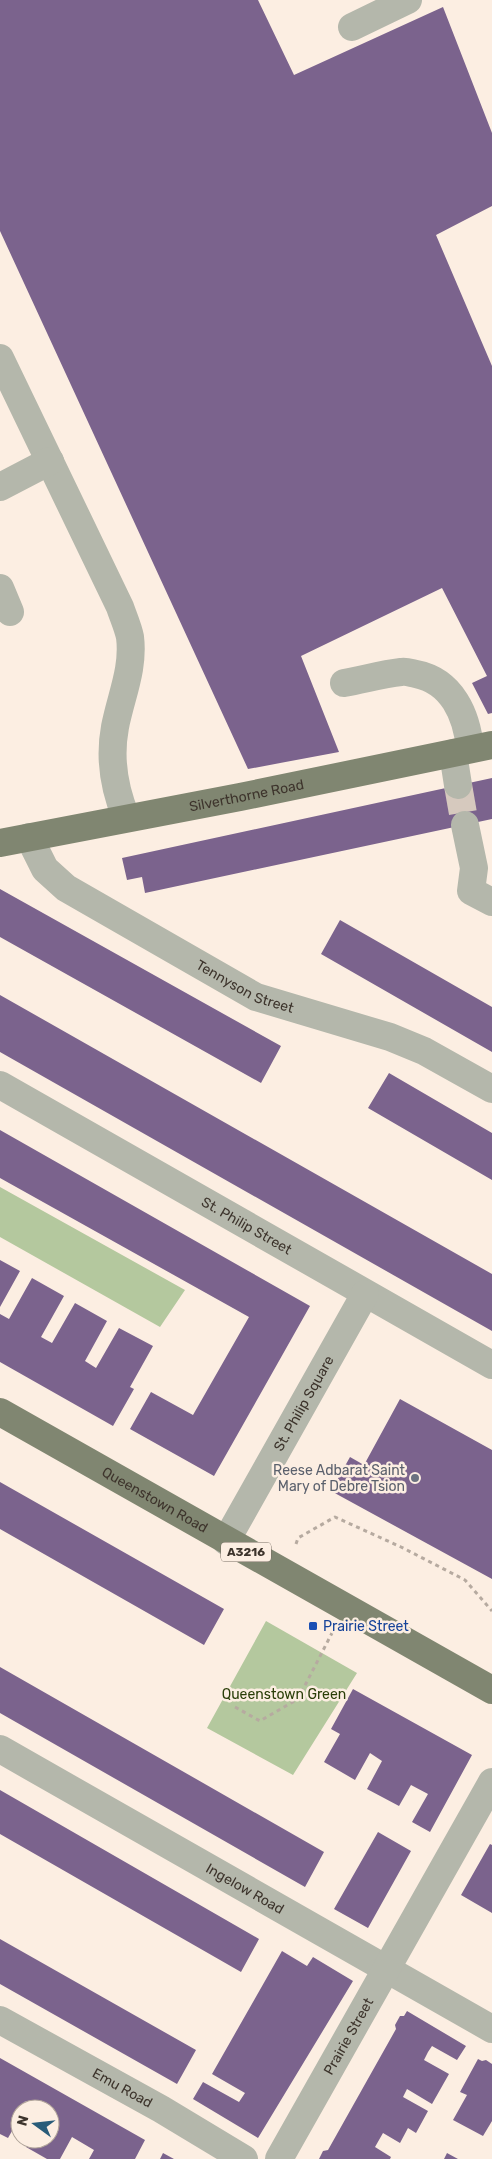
<svg xmlns="http://www.w3.org/2000/svg" width="492" height="2159" font-family="Rubik,sans-serif">
	<style>
		.green { fill: #b4c89e }
		.building { fill: #7b638d }
		.lines { fill: none; stroke-linecap: round; stroke-linejoin: round }
		.minor-tunnel { stroke: #d6c9be; stroke-width: 28; stroke-dasharray: 28 14; stroke-linecap: butt }
		.path { stroke: #b6aaa0; stroke-width: 3; stroke-dasharray: 4 4; stroke-linecap: butt }
		.minor { stroke: #b4b7ab; stroke-width: 28 }
		.major { stroke: #808671; stroke-width: 28 }
		.worship-dot { fill: #6b7280; stroke: #fceee2; stroke-width: 2 }
		.transit-dot { fill: #1a4fb4; stroke: #fceee2; stroke-width: 2 }
		.labels { text-anchor: middle; stroke-width: 5; stroke-linejoin: round; paint-order: stroke }
		.shield { fill: #fceee2; stroke: #766c63; stroke-width: 1 }
		.shield-label { font-size: 12px; font-weight: bold; fill: #3d342c }
		.street-label { font-size: 14px; fill: #3d342c; stroke: #fceee2 }
		.worship-label { font-size: 14px; fill: #5b616d; stroke: #fceee2; text-anchor: end }
		.transit-label { font-size: 14px; fill: #164399; stroke: #fceee2; text-anchor: start }
		.park-label { font-size: 14px; fill: #2a3e08; stroke: #fceee2 }
	</style>
	<rect width="100%" height="100%" fill="#fceee2"/>
	<!-- green -->
	<path class="green" d="M0,1187L185,1290L160,1327L0,1237Z
		M266,1621L357,1673L293,1775L207,1728Z"/>
	<!-- building -->
	<path class="building" d="M0,0H258L294,75L443,7L492,133V206L436,235L492,366V713L488,714L472,683L487,676L442,588L301,656L339,752L248,769L0,231Z
		M492,778V819L145,893L142,877L127,880L122,858Z
		M0,889L281,1046L261,1083L0,937Z
		M340,920L492,1007V1052L321,954Z
		M0,995L492,1274V1331L0,1052Z
		M389,1073L492,1133V1180L368,1108Z
		M0,1130L310,1306L214,1476L130,1429L151,1392L193,1415L249,1317L0,1178Z
		M0,1260L20,1271L0,1307Z
		M32,1278L64,1296L41,1337L52,1343L75,1303L107,1321L85,1361L96,1368L119,1328L153,1346L130,1387L134,1389L113,1426L0,1362V1314L9,1319Z
		M400,1399L492,1450V1579L331,1491L350,1457L364,1465Z
		M0,1482L224,1609L204,1645L0,1529Z
		M0,1667L324,1852L305,1887L0,1713Z
		M353,1689L472,1755L430,1832L412,1822L428,1794L411,1785L399,1806L367,1789L382,1761L370,1753L355,1780L324,1762L340,1734L331,1729Z
		M0,1790L259,1939L241,1972L0,1834Z
		M378,1832L411,1851L368,1928L334,1909Z
		M490,1844L492,1845V1913L461,1895Z
		M0,1939L196,2050L177,2084L0,1984Z
		M282,1951L307,1966L313,1957L353,1981L258,2138L193,2099L203,2082L239,2102L245,2093L212,2074Z
		M407,2011L466,2046L457,2060L432,2046L428,2052L424,2060L449,2074L432,2104L407,2089L403,2097L428,2111L416,2133L408,2128L400,2143L383,2133L375,2147L391,2157L390,2159H319L323,2151L328,2150L396,2029L395,2025L400,2016H404Z
		M0,2058L145,2140L135,2159H89L94,2150L72,2137L60,2159H47L26,2147L31,2139H50V2109H20V2117L8,2138L0,2134Z
		M478,2059L482,2061L486,2060L492,2064V2121L483,2136L453,2120L467,2095L460,2092Z
		M163,2153L174,2159H160Z
		M447,2153L458,2159H444Z"/>
	<g class="lines">
		<!-- minor-tunnel -->
		<path class="minor-tunnel" d="M458,785L465,825"/>
		<!-- path -->
		<path class="path" d="M296,1544L298,1538L335,1517L401,1547L465,1580L492,1611
			M235,1707L260,1721L298,1699L332,1633"/>
		<!-- minor -->
		<g class="minor">
			<path d="M352,27L408,0"/>
			<path d="M0,358L120,607C123,616 128,627 130,637C134,669 121,696 115,727C109,759 114,788 126,817"/>
			<path d="M0,487L50,461"/>
			<path d="M0,588L10,612"/>
			<path d="M344,683C362,680 382,674 401,672C406,671 411,673 416,674C452,681 467,715 470,749"/>
			<path d="M453,753L458,785"/>
			<path d="M465,825L474,868L471,891L492,902"/>
			<path id="s1" d="M29,837L45,869L66,888L256,997L390,1037L424,1051L492,1089"/>
			<path id="s2" d="M0,1085L492,1365"/>
			<path id="s3" d="M226,1541L365,1294"/>
			<path id="s4" d="M0,1749L492,2029"/>
			<path id="s5" d="M0,2020L161,2109L244,2159"/>
			<path id="s6" d="M279,2159L492,1782"/>
		</g>
		<!-- major -->
		<g class="major">
			<path id="s7" d="M0,843L240,797L492,745"/>
			<path id="s8" d="M0,1412L492,1690"/>
		</g>
	</g>
	<!-- markers -->
	<circle class="worship-dot" cx="415" cy="1478" r="5"/>
	<rect class="transit-dot" x="308" y="1621" width="10" height="10" rx="2.5"/>
	<g class="labels">
		<!-- shield labels -->
		<rect class="shield" x="221" y="1542.5" width="50" height="19" rx="4"/>
		<g class="shield-label">
			<text x="246" y="1556">A3216</text>
		</g>
		<!-- street labels -->
		<g class="street-label">
			<text dy="5" stroke="none"><textPath href="#s7" startOffset="251">Silverthorne Road</textPath></text>
			<text dy="5" stroke="none"><textPath href="#s1" startOffset="269">Tennyson Street</textPath></text>
			<text dy="5" stroke="none"><textPath href="#s2" startOffset="284">St. Philip Street</textPath></text>
			<text dy="5" stroke="none"><textPath href="#s3" startOffset="158">St. Philip Square</textPath></text>
			<text dy="5" stroke="none"><textPath href="#s8" startOffset="178">Queenstown Road</textPath></text>
			<text dy="5" stroke="none"><textPath href="#s4" startOffset="282">Ingelow Road</textPath></text>
			<text dy="5" stroke="none"><textPath href="#s6" startOffset="141">Prairie Street</textPath></text>
			<text dy="5" stroke="none"><textPath href="#s5" startOffset="140">Emu Road</textPath></text>
		</g>
		<!-- worship labels -->
		<g class="worship-label">
			<text x="405" y="1475">Reese Adbarat Saint<tspan x="405" dy="16">Mary of Debre Tsion</tspan></text>
		</g>
		<!-- transit labels -->
		<g class="transit-label">
			<text x="323" y="1631">Prairie Street</text>
		</g>
		<!-- park labels -->
		<g class="park-label">
			<text x="284" y="1699">Queenstown Green</text>
		</g>
	</g>
	<!-- north arrow -->
	<g transform="translate(35 2124) rotate(285)"><circle r="24" fill="#fceee2" stroke="#b0a499"/>
	<path d="M0-4L9 19L0 12L-9 19Z" fill="#295c79"/>
	<text y="-8" font-size="14" font-weight="bold" text-anchor="middle" fill="#3d342c">N</text>
	</g>
</svg>
